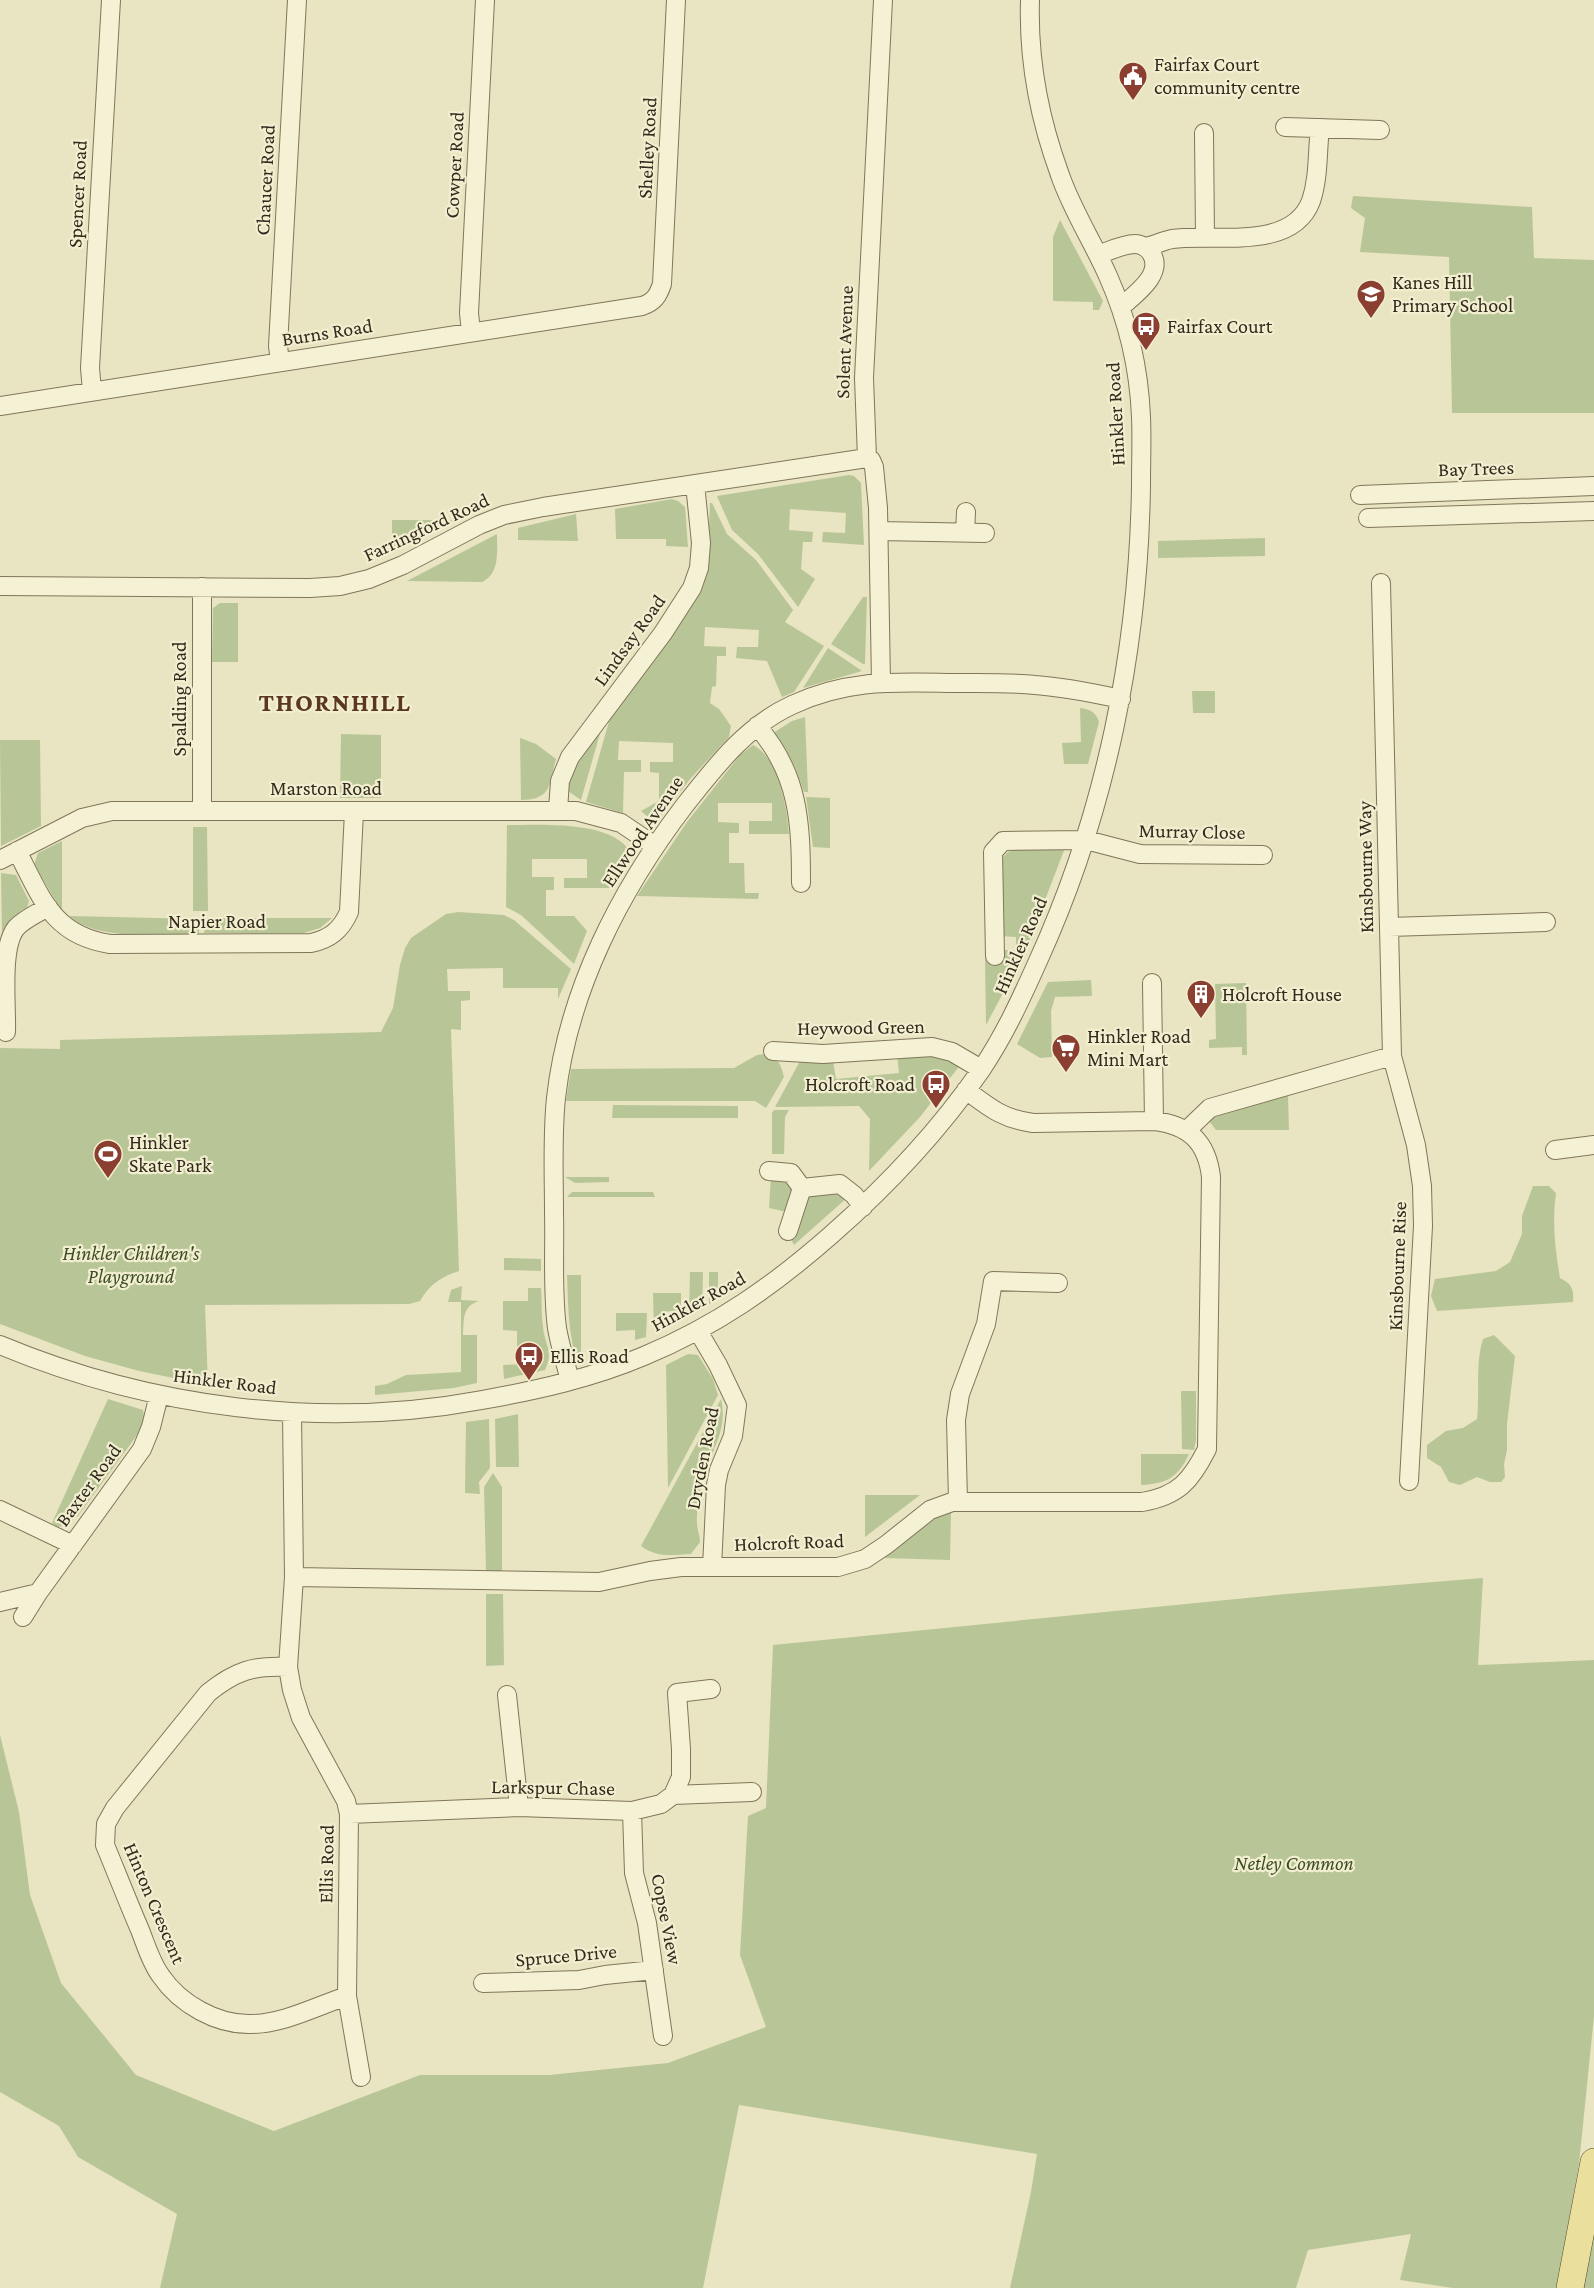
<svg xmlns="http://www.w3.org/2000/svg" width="1594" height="2288" font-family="'Crimson Pro',serif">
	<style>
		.green { fill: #b8c697 }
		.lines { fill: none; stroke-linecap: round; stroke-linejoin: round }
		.minor-casing { stroke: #81765a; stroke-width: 20 }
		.primary-casing { stroke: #4f432f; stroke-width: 28 }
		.minor { stroke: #f5f1d4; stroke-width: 18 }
		.primary { stroke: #eadf9c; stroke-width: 27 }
		.labels { text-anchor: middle; stroke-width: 4.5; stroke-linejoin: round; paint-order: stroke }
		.poi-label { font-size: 20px; fill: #322b1d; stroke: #f2eed0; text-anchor: start }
		.street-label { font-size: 20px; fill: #322b1d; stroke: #f2eed0 }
		.park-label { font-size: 20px; font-style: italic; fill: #3c4d26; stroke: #f2eed0 }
		.district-label { font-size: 26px; font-weight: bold; letter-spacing: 1.5px; fill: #5b3721; stroke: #f2eed0 }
	</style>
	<rect width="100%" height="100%" fill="#e9e4c1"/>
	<!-- green -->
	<path class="green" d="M1353,196L1532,207L1534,258L1594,260V413H1452L1449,257L1360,252L1365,218L1351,208Z
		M1060,220L1103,301L1099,310H1093V302L1053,301V237Z
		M849,475L854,476L861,483L864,545L822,542L823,532L845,533L846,513L790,509L789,530L813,532L812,542H803L801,569L815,579L798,607L758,554L732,530L717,496Z
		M672,499L678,501L685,507L688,547L666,546V539H616L615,509Z
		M710,503H712L727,534L756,560L793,610L785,622L824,646L794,692L782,697L767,661L736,658L737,647H758L759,630L705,627L704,646L726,647V656H717L716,686L712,687L710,703L719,709L731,726L729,737L691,778L655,823L641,811L659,801V773L650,772V762H673V743L619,741L618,760H641V772H624L623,813L586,802L610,718L708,552Z
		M576,514L578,541L518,540V528Z
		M392,520H455L392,553Z
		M497,534C497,551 500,574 482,582L407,581Z
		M1265,538V556L1158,558V541Z
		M863,597H867L865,664H863L831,644Z
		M220,603H238V662H212L213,608Z
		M828,648L862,671L803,688Z
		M1192,691H1215V713H1193Z
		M1080,708C1090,709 1096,712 1099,722L1088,764H1064L1062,743L1081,742Z
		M805,717L808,792H804L794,765L773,733L792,721Z
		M601,730L581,800L565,789L571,768Z
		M341,734L381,735V798H340Z
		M520,738L536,744L556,759C549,784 552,800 521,800Z
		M0,740H40L41,826L1,846Z
		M753,745C779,758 787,808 789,834H749V821H772V803H718V822L739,823V833H729V863H744L745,893H759L758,899L637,896L687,822L740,755Z
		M806,797L830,798V848L813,847Z
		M507,825C540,825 610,820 630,851L629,857L610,888H564V878H587V859H532V877H554V890H546V916H574L587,931L574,964L521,915L506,907Z
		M193,827H207L208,911H193Z
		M62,841V911L34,865L38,853Z
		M1022,847L1065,848L1025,952L986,1025L985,959L1000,958V950H1016V937L1000,936L1002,858L1008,852Z
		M1,873L16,875L29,901L27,908C15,913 9,923 2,933Z
		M458,912L504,915L514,920L571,969L558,999V988H503V968L447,969L448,991H470V1000L461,1001V1030L451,1029L459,1271C441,1277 430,1284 420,1301L409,1304L205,1305L208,1385L139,1371L85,1356L0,1324V1048L60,1049V1040L381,1032L393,1008L400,965L405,948L411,938L446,914Z
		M69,916L199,919V934C161,934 100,942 69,916Z
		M204,918H332L320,928L304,933H204Z
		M1091,980L1092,996L1055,997L1051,1011L1052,1057L1040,1058L1017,1044L1048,982Z
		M1246,983L1247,1055H1242V1047L1209,1048V1040L1216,1039L1215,984Z
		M926,1052L961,1064L920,1117L869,1171L870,1119L859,1106L775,1107L800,1061H833L836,1079L899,1073L897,1055Z
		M764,1054C778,1057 781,1064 784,1077L766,1108L755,1101H566L571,1069L734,1068L757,1055Z
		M1288,1095L1289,1130H1216L1209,1121L1217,1116Z
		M613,1105L738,1106V1118H612Z
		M774,1110H789L785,1117L784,1154H772V1113Z
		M784,1175L794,1188L787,1212L769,1208L771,1176Z
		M565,1177H609V1182L575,1183Z
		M1533,1186H1549L1556,1193C1552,1222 1555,1249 1560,1278C1572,1284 1574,1289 1573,1302L1437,1311L1431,1296L1435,1279L1496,1271L1510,1262L1522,1234V1216Z
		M832,1189L849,1196L794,1245L791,1239L804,1196Z
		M572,1192H653L655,1197H567Z
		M504,1258L541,1259V1271L504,1270Z
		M690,1272H703L702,1307L689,1314Z
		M709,1272H718V1299L709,1304Z
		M567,1275H581V1357L575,1355C568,1328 568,1302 567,1275Z
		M462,1286L461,1300L479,1301C462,1306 464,1320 463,1335H477V1383L454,1388L375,1395V1386L387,1384L406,1375L461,1372V1302H448L451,1290Z
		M528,1288H541C542,1301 541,1314 543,1327C545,1346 554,1351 545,1370L504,1379L503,1365L526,1364L525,1351L517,1350V1331L503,1330V1301H528Z
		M653,1293H681V1320L672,1324V1311L664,1312L663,1328L654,1332Z
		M616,1313H647L646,1337L635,1340V1330L616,1331Z
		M1494,1335L1515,1356L1507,1424V1450L1504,1464L1505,1477L1501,1482H1490L1477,1477L1460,1485L1449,1482L1441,1467L1427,1458V1445L1446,1431L1463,1428L1477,1419C1480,1393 1475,1364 1483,1339Z
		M688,1354L698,1355L713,1379L718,1395L668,1488L666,1365Z
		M1181,1391H1196V1440L1194,1450L1182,1449Z
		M108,1399L143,1410L144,1416L140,1431L78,1516L67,1524L58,1527L52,1523Z
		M721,1399C729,1433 708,1453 702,1485C700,1497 696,1512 697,1523C697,1530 700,1535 700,1542L691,1554C672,1555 657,1558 641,1546Z
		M518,1414L519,1467H496L495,1419Z
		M489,1419L490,1468L479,1482L480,1494L465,1493L466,1422Z
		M1141,1454H1189C1178,1478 1166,1484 1141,1485Z
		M493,1473L502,1487V1571H486L484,1487Z
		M865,1495H920L865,1537Z
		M951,1511L950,1560L883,1558L932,1519Z
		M1483,1578L1478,1665L1594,1660V2016L1579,2164L1557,2288H1453L1400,2280L1411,2234L1308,2250L1296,2288H1010L1031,2192L1037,2154L739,2105L703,2288H160L177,2214L78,2157L59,2126L0,2092V1735L19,1812L30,1895L61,1983L136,2075L274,2131L420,2075H549L668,2063L766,2027L740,1955L748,1816L766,1808L773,1645L1286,1594Z
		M486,1594H503L504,1665L486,1666Z
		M1594,2226V2288H1583Z"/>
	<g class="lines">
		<!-- minor casing -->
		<g class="minor-casing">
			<path id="minor" d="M1285,127L1380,130
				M1204,133L1205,238
				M1146,247C1154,245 1163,241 1172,239C1213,233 1292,252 1311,201C1319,177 1317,153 1320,128
				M1098,255C1109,251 1123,244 1135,244C1141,244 1148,248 1151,253C1165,274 1134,295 1121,307
				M471,332L469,313L485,0
				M280,362L278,346L297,0
				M92,391L90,368L111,0
				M0,406L642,306C654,302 658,296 662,284L676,0
				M1360,495L1594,486
				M1368,518L1594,511
				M879,531L985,533
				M965,533L966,512
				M1381,583L1392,1056L1416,1145L1422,1186L1423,1226L1409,1481
				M0,586L310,588L340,586L369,579L403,565L479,525L504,515L543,507L867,458
				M202,587V810
				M881,683L878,508L874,467L871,460L867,458L864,378L883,0
				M757,726C799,774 801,823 801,883
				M558,810L560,781L570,757L663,633L692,588L699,568L701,543L695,484
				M17,851C42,898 52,935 110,944L311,943C330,939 341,930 349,912L354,812
				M0,860L82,818L112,811H576L621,823L655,846
				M1389,927L1546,922
				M995,956L993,852L1003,841L1086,840L1140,854L1263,855
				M1152,983L1154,1121
				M6,1032C7,1006 0,948 16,928C24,919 38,913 48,907
				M773,1051L823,1054L932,1047L952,1052L981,1069
				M1186,1131L1210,1108L1392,1056
				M1555,1150L1594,1145
				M769,1171L791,1173L802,1188
				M788,1231L802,1188L840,1184L854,1195L863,1207
				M698,1331L718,1365L737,1405L733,1436L719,1470L716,1485L712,1567
				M0,1345C151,1408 322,1430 482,1400C538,1390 592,1378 644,1356C716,1326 773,1286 831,1235C887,1186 938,1132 981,1070C1004,1036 1021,999 1038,961C1106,812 1139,648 1141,484C1141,461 1142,439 1141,417C1139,367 1128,321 1108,276C1093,242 1072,210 1060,175C1039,118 1028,61 1030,0
				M570,1381C566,1364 560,1346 557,1328C552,1290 555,1251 554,1213C554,1175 552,1136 556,1098C568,991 620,890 685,805C715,767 746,726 792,705C845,680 890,682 947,683C976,683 1006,682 1035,685C1064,687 1093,693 1121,699
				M292,1413L294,1577L288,1667L292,1690L301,1718L346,1801L349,1814L347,1996L361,2077
				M958,1501L956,1420L960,1394L986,1324L993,1281L1058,1283
				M0,1510L73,1545
				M294,1577L599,1582L650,1571L681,1567H838L865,1559L886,1545L930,1510L952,1502H1142C1178,1496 1191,1481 1207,1449L1211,1177C1207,1142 1189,1125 1154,1121L1033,1123C1003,1119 990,1108 966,1090
				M0,1602L38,1593
				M23,1617L38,1593L142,1449L151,1427L159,1395
				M288,1667C254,1665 235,1671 208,1693L115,1808L106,1824L105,1845C117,1874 128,1902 140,1930C146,1945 151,1963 161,1976C180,2004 217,2025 251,2024C283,2024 317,2006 347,1996
				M507,1695L519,1807
				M673,1795L681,1777V1749L677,1693L711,1689
				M632,1811L634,1873L647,1923L663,2036
				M349,1814L519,1807L632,1811L661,1804L673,1795L752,1792
				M483,1983L579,1980L605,1975L654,1970"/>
		</g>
		<!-- primary casing -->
		<g class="primary-casing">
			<path id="primary" d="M1570,2288L1594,2162"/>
		</g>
		<!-- minor -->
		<use href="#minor" class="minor"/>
		<!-- primary -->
		<use href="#primary" class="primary"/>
	</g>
	<!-- icons -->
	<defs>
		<g id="civic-pin" transform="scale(1.5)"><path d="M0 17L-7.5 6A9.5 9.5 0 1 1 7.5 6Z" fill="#8b3f30" stroke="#f2eed0"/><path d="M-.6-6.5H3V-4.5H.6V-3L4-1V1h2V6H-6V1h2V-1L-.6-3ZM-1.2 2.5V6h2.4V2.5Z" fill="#fff"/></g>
		<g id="school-pin" transform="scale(1.5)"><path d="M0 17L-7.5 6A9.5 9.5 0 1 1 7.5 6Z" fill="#8b3f30" stroke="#f2eed0"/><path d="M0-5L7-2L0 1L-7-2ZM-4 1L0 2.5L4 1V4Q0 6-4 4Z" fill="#fff"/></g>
		<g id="bus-pin" transform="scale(1.5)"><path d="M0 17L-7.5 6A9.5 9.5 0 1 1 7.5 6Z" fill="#8b3f30" stroke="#f2eed0"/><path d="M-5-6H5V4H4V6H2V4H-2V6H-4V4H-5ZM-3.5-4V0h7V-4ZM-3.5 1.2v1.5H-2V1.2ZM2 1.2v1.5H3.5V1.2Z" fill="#fff"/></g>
		<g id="building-pin" transform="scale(1.5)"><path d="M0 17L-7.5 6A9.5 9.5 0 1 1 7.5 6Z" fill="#8b3f30" stroke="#f2eed0"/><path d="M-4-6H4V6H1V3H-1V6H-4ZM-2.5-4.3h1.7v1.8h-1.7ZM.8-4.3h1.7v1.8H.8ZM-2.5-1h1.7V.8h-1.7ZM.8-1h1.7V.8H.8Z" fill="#fff"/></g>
		<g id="supermarket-pin" transform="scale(1.5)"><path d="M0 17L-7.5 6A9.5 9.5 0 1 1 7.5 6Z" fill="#8b3f30" stroke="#f2eed0"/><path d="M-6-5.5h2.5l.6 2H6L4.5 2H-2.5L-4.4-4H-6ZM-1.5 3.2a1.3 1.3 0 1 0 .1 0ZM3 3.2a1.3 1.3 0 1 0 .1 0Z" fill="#fff"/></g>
		<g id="stadium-pin" transform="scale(1.5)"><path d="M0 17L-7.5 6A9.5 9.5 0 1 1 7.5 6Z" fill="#8b3f30" stroke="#f2eed0"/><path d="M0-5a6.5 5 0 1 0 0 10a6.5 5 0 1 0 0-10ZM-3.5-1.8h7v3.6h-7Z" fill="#fff"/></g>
	</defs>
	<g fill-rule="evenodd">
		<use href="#civic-pin" x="1133" y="76"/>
		<use href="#school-pin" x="1371" y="294"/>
		<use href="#bus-pin" x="1146" y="326"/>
		<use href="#building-pin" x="1201" y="994"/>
		<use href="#supermarket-pin" x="1066" y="1048"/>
		<use href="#bus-pin" x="936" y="1084"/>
		<use href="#stadium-pin" x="108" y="1154"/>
		<use href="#bus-pin" x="529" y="1356"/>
	</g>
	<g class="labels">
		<!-- poi labels -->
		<g class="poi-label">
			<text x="1154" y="71">Fairfax Court<tspan x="1154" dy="23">community centre</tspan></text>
			<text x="1392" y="289">Kanes Hill<tspan x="1392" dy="23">Primary School</tspan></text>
			<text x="1167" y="333">Fairfax Court</text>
			<text x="1222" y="1001">Holcroft House</text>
			<text x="1087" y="1043">Hinkler Road<tspan x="1087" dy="23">Mini Mart</tspan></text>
			<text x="915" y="1091" text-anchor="end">Holcroft Road</text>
			<text x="129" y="1149">Hinkler<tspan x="129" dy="23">Skate Park</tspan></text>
			<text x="550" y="1363">Ellis Road</text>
		</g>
		<!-- street labels -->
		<g class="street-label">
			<text transform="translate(647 148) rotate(-87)" y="7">Shelley Road</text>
			<text transform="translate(454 165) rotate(-87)" y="7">Cowper Road</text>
			<text transform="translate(265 180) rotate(-87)" y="7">Chaucer Road</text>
			<text transform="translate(77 194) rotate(-87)" y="7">Spencer Road</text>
			<text transform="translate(327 332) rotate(-9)" y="7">Burns Road</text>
			<text transform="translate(844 342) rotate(-88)" y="7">Solent Avenue</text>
			<text transform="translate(1115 414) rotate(-93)" y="7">Hinkler Road</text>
			<text transform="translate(1476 468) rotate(-2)" y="7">Bay Trees</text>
			<text transform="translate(426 527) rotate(-25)" y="7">Farringford Road</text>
			<text transform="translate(629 640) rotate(-54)" y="7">Lindsay Road</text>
			<text transform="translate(179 699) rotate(-90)" y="7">Spalding Road</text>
			<text x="326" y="795">Marston Road</text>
			<text transform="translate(642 831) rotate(-56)" y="7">Ellwood Avenue</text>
			<text transform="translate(1192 831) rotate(1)" y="7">Murray Close</text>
			<text transform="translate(1365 867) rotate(-91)" y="7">Kinsbourne Way</text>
			<text x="217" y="928">Napier Road</text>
			<text transform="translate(1020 945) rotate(-66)" y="7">Hinkler Road</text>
			<text transform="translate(861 1027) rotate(-1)" y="7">Heywood Green</text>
			<text transform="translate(1397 1266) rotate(-88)" y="7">Kinsbourne Rise</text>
			<text transform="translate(698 1301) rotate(-29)" y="7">Hinkler Road</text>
			<text transform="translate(225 1381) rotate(7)" y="7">Hinkler Road</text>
			<text transform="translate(702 1458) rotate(-79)" y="7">Dryden Road</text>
			<text transform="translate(88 1485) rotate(-54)" y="7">Baxter Road</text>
			<text transform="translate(789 1542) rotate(-2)" y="7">Holcroft Road</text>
			<text transform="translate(553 1787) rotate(1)" y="7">Larkspur Chase</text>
			<text transform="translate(326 1864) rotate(-89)" y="7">Ellis Road</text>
			<text transform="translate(155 1903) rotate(67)" y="7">Hinton Crescent</text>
			<text transform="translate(667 1919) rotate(79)" y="7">Copse View</text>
			<text transform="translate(566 1955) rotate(-5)" y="7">Spruce Drive</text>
		</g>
		<!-- park labels -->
		<g class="park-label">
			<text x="131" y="1260">Hinkler Children's<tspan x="131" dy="23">Playground</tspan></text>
			<text x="1294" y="1870">Netley Common</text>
		</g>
		<!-- district labels -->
		<g class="district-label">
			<text x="335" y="711">THORNHILL</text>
		</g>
	</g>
</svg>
